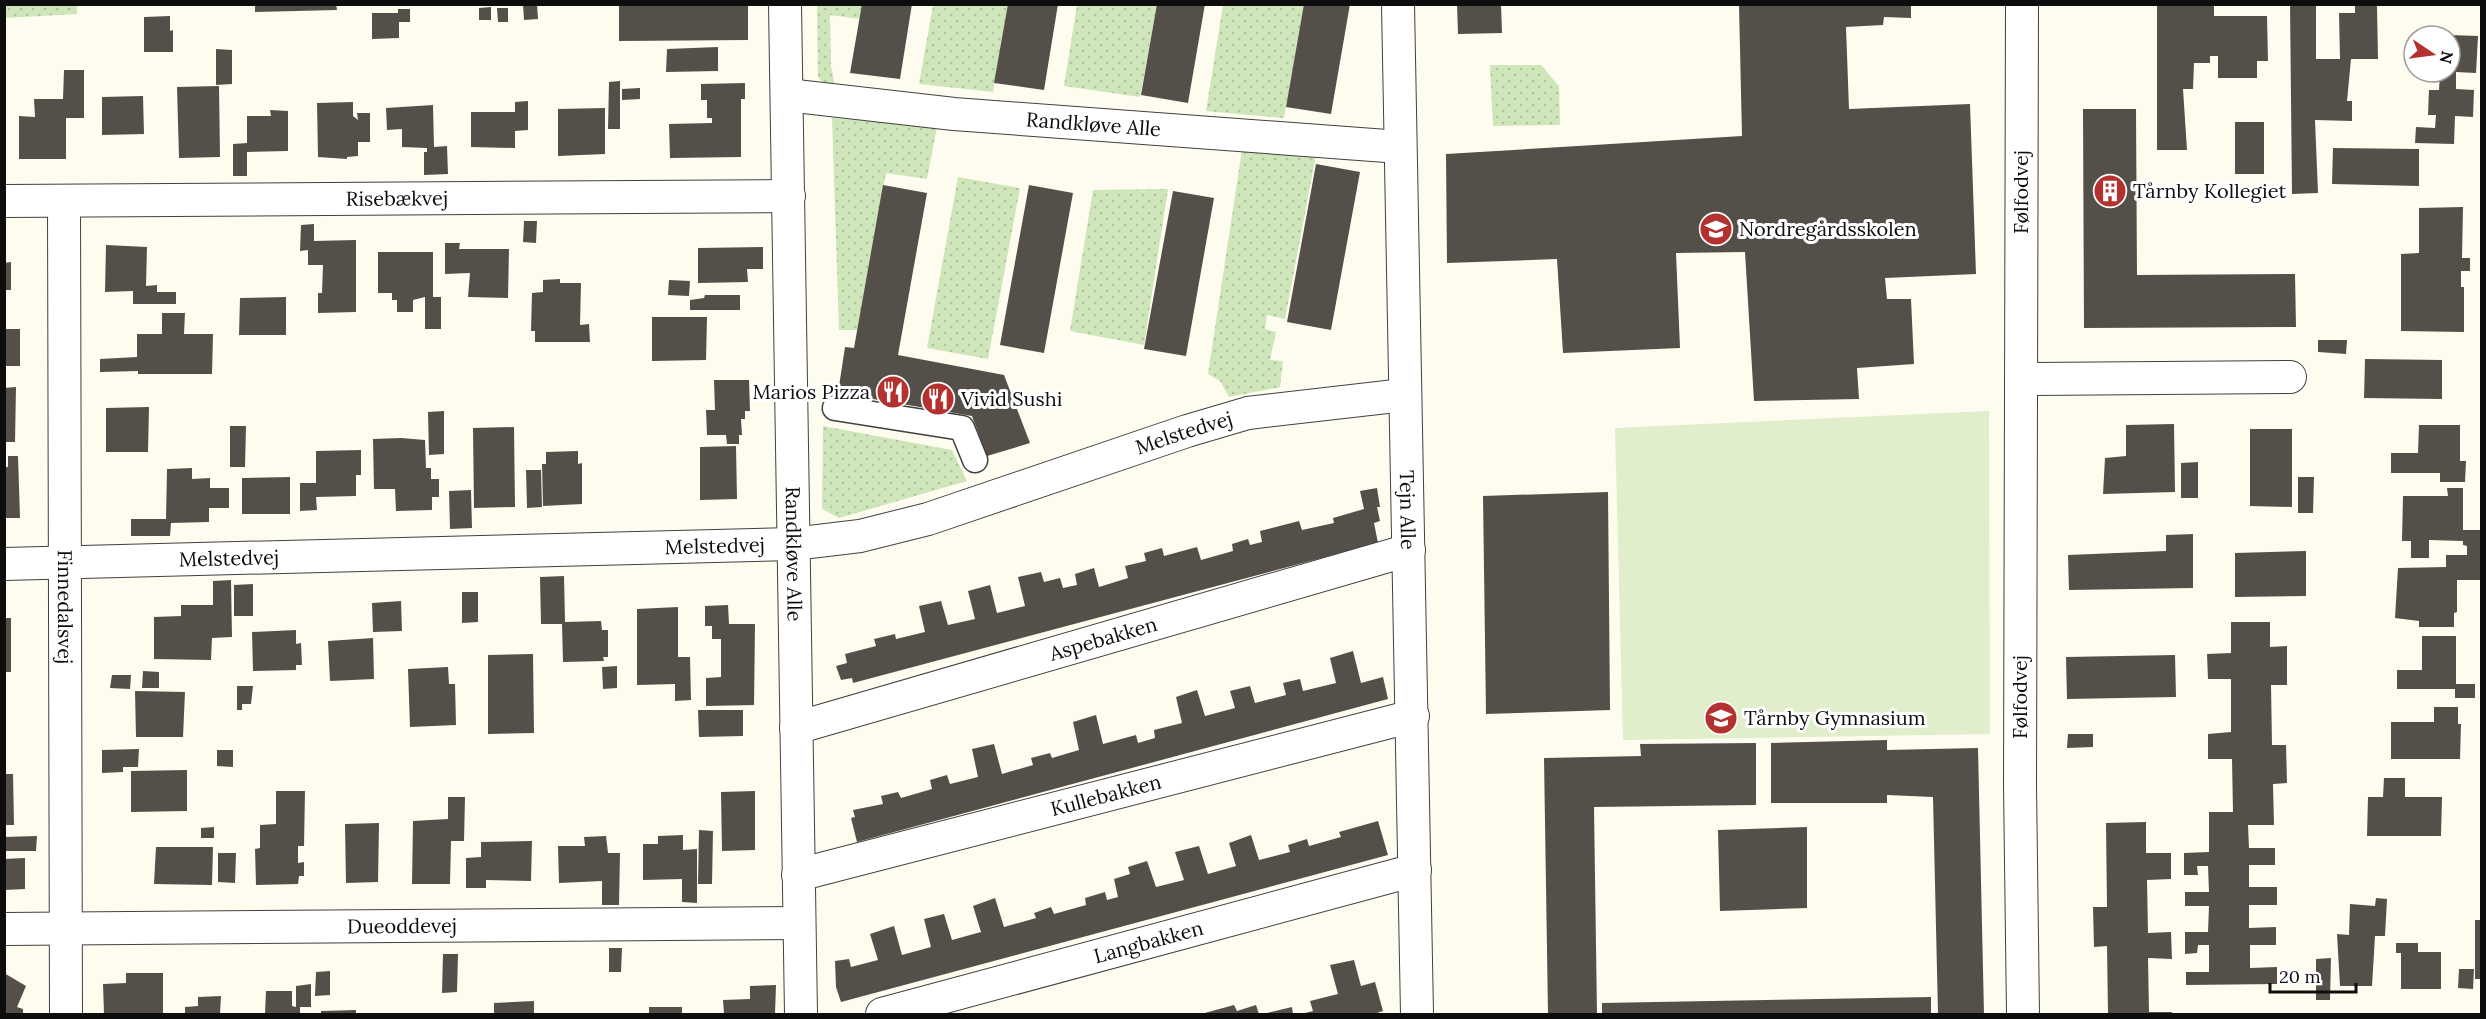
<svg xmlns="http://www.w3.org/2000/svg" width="2486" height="1019" font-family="Lora,serif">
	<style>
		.green { fill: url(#green-dots) }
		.pitch { fill: #e0eecb }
		.building { fill: #554f4a }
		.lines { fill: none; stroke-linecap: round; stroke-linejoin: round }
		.pedestrian-casing { stroke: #404040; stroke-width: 27 }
		.minor-casing { stroke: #404040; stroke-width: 34 }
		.pedestrian { stroke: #fff; stroke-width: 24 }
		.minor { stroke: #fff; stroke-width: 32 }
		.labels { text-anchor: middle; stroke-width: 6; stroke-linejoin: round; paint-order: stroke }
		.street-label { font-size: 20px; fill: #0d0d0d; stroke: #fff }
		.poi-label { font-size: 20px; fill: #0d0d0d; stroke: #fff; text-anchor: start }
	</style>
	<defs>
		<pattern id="green-dots" width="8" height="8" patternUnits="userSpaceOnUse" patternTransform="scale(1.5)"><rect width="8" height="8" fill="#cee6ba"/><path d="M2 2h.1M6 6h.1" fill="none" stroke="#b0c49f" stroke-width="1.8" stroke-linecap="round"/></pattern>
	</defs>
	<rect width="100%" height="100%" fill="#fefcee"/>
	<!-- green -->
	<path class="green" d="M5,4L77,5V14L5,18Z
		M817,5H862L860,19L830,15L831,66L835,86L825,85L818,77Z
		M933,5H1008L993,92L919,84Z
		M1077,5H1157L1140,97L1064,86Z
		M1223,5H1304L1284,118L1206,111Z
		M1490,65H1541L1559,86L1560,125L1493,126Z
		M832,118L937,127L927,179L886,173L858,330H839Z
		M1242,150L1316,155L1285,319L1267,315L1265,329L1276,332L1270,360L1283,361L1280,387L1229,397L1220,381L1208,374Z
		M958,177L1020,188L988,359L927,348Z
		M1168,189L1144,345L1070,331L1093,190Z
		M823,426L952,450L967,481L839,518L822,509Z"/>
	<!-- pitch -->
	<path class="pitch" d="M1989,411L1990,734L1623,740L1615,428Z"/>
	<!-- building -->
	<path class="building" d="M255,4H336L337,10L255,12Z
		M523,4H537L538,19L524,20Z
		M619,4H748V40L619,41Z
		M862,4H912L900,79L850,73Z
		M1008,4H1058L1044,90L994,83Z
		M1157,4H1205L1188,103L1141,95Z
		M1304,4H1350L1331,114L1286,107Z
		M1457,4H1501L1502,33L1458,34Z
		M2157,4H2214V16H2267L2268,61H2257V78H2218V56H2210V63H2194L2193,89H2183L2187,150H2157Z
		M2290,4H2316V59H2340L2339,13H2355V6H2377L2378,59H2351L2347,101H2352V121L2315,120L2318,193L2292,194Z
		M1739,5H1911V18L1884,17L1883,25L1846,27L1849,109L1970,104L1976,274L1885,278L1887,299H1911L1914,364L1857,368L1859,399L1754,401L1745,252L1676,253L1680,348L1563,353L1557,259L1447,263L1446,154L1742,136Z
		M491,7V20H479V8Z
		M497,8H508V22H498Z
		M398,9H410V22H399V38L372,39V13H398Z
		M170,16V31L173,30V52H144V17Z
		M2450,35L2478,36L2476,73L2456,72V89L2474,90L2473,117L2455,116L2454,144L2415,143L2416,127L2435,128L2436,115H2428L2429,90H2439L2440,72H2450Z
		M2412,40H2414V70H2411Z
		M718,47V71L666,72L667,49Z
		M216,49L232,50V84L216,85Z
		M64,70H84V118H66V159H19V116L35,117L34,99H63Z
		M620,81V129H608L609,82Z
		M745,83V99H741V157L670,158L669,124L712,123V118H707V100H701V84Z
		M219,86L220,157L179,158L177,87Z
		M640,88V99L622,100V89Z
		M143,96L144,134L102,135V97Z
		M528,101V130L515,131V148L471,147V112H515V102Z
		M353,102V116L358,120L357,113H370V142H358V156L347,157V159L318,157L317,103Z
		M433,105L434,147L447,146L448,174L424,175V152H427V148L402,147V129L387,130L386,108Z
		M605,108V154L558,156V109Z
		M2083,109H2136L2137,275L2295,274L2296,327L2084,328Z
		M270,110L288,111V151L247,152V176H233V144L247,143V116H271Z
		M2235,122H2264V174H2235Z
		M2333,148L2419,149V186L2332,184Z
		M1316,164L1360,172L1331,330L1287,322Z
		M883,185L927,193L898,355L1004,375L1030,443L987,456L972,416L838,393L845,347L854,348Z
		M1029,185L1073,193L1044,353L1000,345Z
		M1173,191L1214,198L1186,356L1144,349Z
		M2463,207L2462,258H2470V271H2461V287H2464V332L2401,331V254L2419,253V208Z
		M524,221H537L536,243L523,242Z
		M314,224V241L356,240V312L318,313V293H322L323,265H308V250L300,251L301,225Z
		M445,243H460L459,249H509L508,298L468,297L470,273L445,274Z
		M106,245L147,247L146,286L157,285V292H176V304H133V291L105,292Z
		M763,247V269H747L748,282L698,283V248Z
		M378,252H433V297H441V329H425V297L413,300V312H397V300H392V293H378Z
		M11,262V290H4V263Z
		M560,279V283H581L580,325L589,324L590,342H535V331H531L532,293L543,292V280Z
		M669,280L690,281L689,296L668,295Z
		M705,295H740V310H690V300L704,298Z
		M286,297V335H239L240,298Z
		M162,313H185L184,334H213L212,374H138V371L100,372V359L137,357V334H162Z
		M652,317H707L706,360L652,361Z
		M4,329H20V366H4Z
		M2318,340H2347L2346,354L2318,352Z
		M2365,359L2442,360V399L2364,398Z
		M714,380H749L750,411H745V419H741L742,435H739V444H727L726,435H707L706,410H715Z
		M16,387L15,442H4V388Z
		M149,407L148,452H106V408Z
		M444,411V454L429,455L428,412Z
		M2174,424L2175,492L2103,494L2105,458L2126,456V425Z
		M2419,425H2460V461H2466L2465,482H2440V473H2391V453H2418Z
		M230,426H246L245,467H230Z
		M514,427L515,507L474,508L473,428Z
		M2250,429H2292V507L2250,506Z
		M401,438L425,440L426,468H431V479H439V497H432V510L396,511L395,489H374L373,439Z
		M736,446L737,499L700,500V447Z
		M361,450V475H356V496L316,497L317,510L300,511V483H316V451Z
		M578,451V464L582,463V504L543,506L542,464H546V452Z
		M8,456H18L20,518H4V467H8Z
		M2198,462V498H2181V463Z
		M192,468V479L210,478V488H229V508H209V522L171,523L170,536H131V519H166L167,469Z
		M526,470H541L542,507L527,508Z
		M290,477V514H242V478Z
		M2298,477H2314L2313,513H2298Z
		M1377,488L1380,507H1377L1380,521L1374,523L1378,543L853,683L852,678L841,680L836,666L847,663L845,654L876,646L874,639L895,634L896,639L925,632L919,606L941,601L948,625L975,619L968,591L990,585L997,613L1025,606L1018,577L1041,572L1044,582L1060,578L1063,588L1077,585L1075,574L1094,568L1099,587L1128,578L1125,566L1146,561L1144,553L1162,548L1164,556L1197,547L1201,560L1233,551L1232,544L1248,539L1250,545L1262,542L1260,531L1299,521L1302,530L1334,523L1333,518L1364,509L1360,491Z
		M2447,488H2463V530H2482V580H2457V612L2454,613V627H2419V621L2395,618L2398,568L2446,567V555H2467V546L2463,545V541L2429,540V558H2411V541H2402L2403,496H2448Z
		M471,490L472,528L450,529L449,491Z
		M1608,492L1610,710L1486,714L1483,496Z
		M2193,534V588L2069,590L2068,555L2166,551V535Z
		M2306,551V596L2235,597V553Z
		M564,576L565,622L601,621L602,630H608V657H603L604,661L563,662L562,624H541L540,577Z
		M231,580L232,637L212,638L211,660L154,659V617L181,616V605H213V581Z
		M253,584V616H234V585Z
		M462,592H478V622L462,623Z
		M401,601L402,631L373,632L372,603Z
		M728,605L729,624H755L754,705L706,706V678L721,677V639H712V626H705V606Z
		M678,607V657H690L691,700L675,701V684L637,685V609Z
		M4,618H11V672H4Z
		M2231,622H2270V647L2287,646V685H2271L2272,745H2286L2287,783L2273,784L2274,825H2248L2249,848H2275V865H2249V887H2277V905H2249V928L2276,927V945H2250V968L2277,967V984L2186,985V972H2209V945H2198L2197,953L2185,954V932H2208L2209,906H2185V892H2209L2208,866H2197L2198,875H2184V853L2209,852V812H2233L2232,759H2208V734L2231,732V679H2208L2207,654L2231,653Z
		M296,630V644L301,643L302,665H296V670L253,671L252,632Z
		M2422,636H2456V684H2475V698H2455V689H2397V670H2422Z
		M373,638L374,679L330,681L328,641Z
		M1353,651L1361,683L1383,677L1388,699L857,842L851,818L855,817L853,810L883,804L881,796L898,792L901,798L932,789L930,780L947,775L950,784L978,777L972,749L994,744L1002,774L1033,765L1031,758L1050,753L1052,758L1079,750L1073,722L1096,715L1103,744L1136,735L1138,743L1155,738L1154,730L1182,723L1176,697L1197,690L1205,716L1235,708L1230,691L1250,686L1255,703L1286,695L1283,683L1300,679L1303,691L1336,683L1330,658Z
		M533,654L534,733L488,734V655Z
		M2175,655L2176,697L2067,699L2066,657Z
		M617,666V688L603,689L602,667Z
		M448,667L449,684H455L456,725L410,727L408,669Z
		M143,671L159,672V688H142Z
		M112,675H131L130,689L110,688Z
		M237,686H253L251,704H242V710H237Z
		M135,691L185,692L183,737H136Z
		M2434,707H2458V724H2461L2460,759H2391V722H2434Z
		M698,710H743V736L699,737Z
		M2068,734H2093V747L2067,748Z
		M1887,740V750L1978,748L1984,1014H1938L1933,797L1887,795V803H1771V743Z
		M1756,743V805L1594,807L1597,1014H1548L1544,758L1641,756L1640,744Z
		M139,749L138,767H123V772L102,773V750Z
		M217,750H233V767L217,766Z
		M187,770V811L131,812V771Z
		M4,774H13L14,825H4Z
		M2384,778H2405V797H2442L2441,836H2367L2368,797H2383Z
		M276,791H305L304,846H298V863L304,862V876H299L298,884L256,885L255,849L260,848V825L276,824Z
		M755,791V850L722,851L721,792Z
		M448,797H465L464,841H451L450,884H412L413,821L448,819Z
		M1378,821L1388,855L841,1002L836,987L835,961L849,959L851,967L878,960L870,934L894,926L902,955L931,947L924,919L944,914L952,940L981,932L973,906L995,898L1004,927L1036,918L1034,913L1051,907L1054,914L1086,905L1085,898L1105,892L1107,900L1118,897L1114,879L1130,874L1128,867L1147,861L1156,887L1184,880L1175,852L1199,846L1208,874L1236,866L1229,843L1251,835L1259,860L1290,852L1288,845L1307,839L1309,846L1341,837L1339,832Z
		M2146,822V853H2171V879L2147,880L2148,933L2171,932L2172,959L2148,958L2149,1012H2172V1014H2108L2107,946L2094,947L2093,907H2107L2106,823Z
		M379,823L378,882L346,883L345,824Z
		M214,827V838H201V828Z
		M1807,827V908L1720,911L1718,830Z
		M699,830L713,831L712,884H698Z
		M683,835V850L697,849V903L682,902V879L643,880V844H658V836Z
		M37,836L36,851H4V837Z
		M606,836L608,853H620L619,905H602V881L559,883L558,846H585L584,837Z
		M532,841L531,881L486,880V888H466V858L481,857V842Z
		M156,847H213L212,885L154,884Z
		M218,853H236L235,883L218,882Z
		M25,858V889L4,890V859Z
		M2376,898L2387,899L2385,936H2375L2372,986H2340L2337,934L2349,935L2350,904L2375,906Z
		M2475,920H2482V979H2475Z
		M2396,943H2418V952H2441V989H2401V953H2396Z
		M609,948H622L621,972H609Z
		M443,954H458L457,992L442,993Z
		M2331,958L2330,1000H2316V959Z
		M1354,960L1361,986L1375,982L1383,1011L1374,1014H1301L1313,1011L1310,1001L1338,994L1330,965Z
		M2459,969H2474L2473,989L2458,988Z
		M330,971V995L315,996L316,972Z
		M4,973L26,986L17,1007L23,1009V1014H4Z
		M126,973H163V1014H104L103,984L126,983Z
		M311,984V1007H300V1014H265L266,991H292V1006L296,1007V986Z
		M776,985L775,1014H724L723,1000L750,999V986Z
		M221,996L220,1014H185V1007L198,1006V997Z
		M1931,997V1014H1602V1003Z
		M534,1001V1014H494V1003Z
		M1234,1005L1237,1011L1256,1005L1259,1014H1201Z
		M649,1007H682V1014H649Z
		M1292,1007L1293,1014H1263Z
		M356,1010V1014H321V1011Z"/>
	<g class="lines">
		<!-- pedestrian casing -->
		<g class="pedestrian-casing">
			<path id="pedestrian" d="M835,408L962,428L975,460"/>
		</g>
		<!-- minor casing -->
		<g class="minor-casing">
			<g id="minor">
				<path id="s1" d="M785,4L801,1014"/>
				<path id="s2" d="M1398,4L1417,1014"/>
				<path d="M2022,4L2020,786L2023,1014"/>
				<path id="s3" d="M787,95L954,114L1400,147"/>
				<path id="s4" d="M4,201L789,196"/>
				<path id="s5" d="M64,201L66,1014"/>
				<path d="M2021,379L2290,377"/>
				<path id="s6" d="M4,564L793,544L860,536L928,519L1187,431L1248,413L1404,395"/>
				<path id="s7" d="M796,728L1409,550"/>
				<path id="s8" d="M798,875L1413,716"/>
				<path id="s9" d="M4,929L799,923"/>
				<path id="s10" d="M882,1014L1415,870"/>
			</g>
		</g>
		<!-- pedestrian -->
		<use href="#pedestrian" class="pedestrian"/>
		<!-- minor -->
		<use href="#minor" class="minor"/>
	</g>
	<!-- icons -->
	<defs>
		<g id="building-disc" transform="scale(1.725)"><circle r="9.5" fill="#b3312f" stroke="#fff"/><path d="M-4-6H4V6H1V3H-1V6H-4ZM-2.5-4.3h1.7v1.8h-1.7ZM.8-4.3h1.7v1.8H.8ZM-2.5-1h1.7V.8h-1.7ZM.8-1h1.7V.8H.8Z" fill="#fff"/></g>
		<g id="school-disc" transform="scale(1.725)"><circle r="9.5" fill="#b3312f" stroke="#fff"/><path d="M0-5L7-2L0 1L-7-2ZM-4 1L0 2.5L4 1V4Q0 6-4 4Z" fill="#fff"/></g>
		<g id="restaurant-disc" transform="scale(1.725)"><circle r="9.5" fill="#b3312f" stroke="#fff"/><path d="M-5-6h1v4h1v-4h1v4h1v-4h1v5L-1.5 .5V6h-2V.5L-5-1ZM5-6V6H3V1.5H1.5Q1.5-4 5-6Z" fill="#fff"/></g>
	</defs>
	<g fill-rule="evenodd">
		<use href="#building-disc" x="2110" y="191"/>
		<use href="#school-disc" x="1716" y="229"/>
		<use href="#restaurant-disc" x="893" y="392"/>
		<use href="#restaurant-disc" x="938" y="399"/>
		<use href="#school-disc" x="1721" y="718"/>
	</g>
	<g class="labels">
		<!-- street labels -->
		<g class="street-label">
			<text dy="7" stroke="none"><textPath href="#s3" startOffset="308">Randkløve Alle</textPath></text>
			<text transform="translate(2021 192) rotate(-90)" y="7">Følfodvej</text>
			<text dy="7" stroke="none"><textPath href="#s4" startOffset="393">Risebækvej</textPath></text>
			<text dy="7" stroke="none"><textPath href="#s6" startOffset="1197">Melstedvej</textPath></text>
			<text dy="7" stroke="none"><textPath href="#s2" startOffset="506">Tejn Alle</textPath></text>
			<text dy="7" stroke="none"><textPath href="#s6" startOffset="711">Melstedvej</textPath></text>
			<text dy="7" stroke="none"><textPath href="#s1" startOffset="550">Randkløve Alle</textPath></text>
			<text dy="7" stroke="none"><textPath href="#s6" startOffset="225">Melstedvej</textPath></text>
			<text dy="7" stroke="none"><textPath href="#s5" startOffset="406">Finnedalsvej</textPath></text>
			<text dy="7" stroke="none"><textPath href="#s7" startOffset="320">Aspebakken</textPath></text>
			<text transform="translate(2020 697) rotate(-90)" y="7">Følfodvej</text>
			<text dy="7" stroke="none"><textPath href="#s8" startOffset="318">Kullebakken</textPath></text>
			<text dy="7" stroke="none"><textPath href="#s9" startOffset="398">Dueoddevej</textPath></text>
			<text dy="7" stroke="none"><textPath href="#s10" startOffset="276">Langbakken</textPath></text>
		</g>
		<!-- poi labels -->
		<g class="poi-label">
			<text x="2133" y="198">Tårnby Kollegiet</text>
			<text x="1739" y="236">Nordregårdsskolen</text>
			<text x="870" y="399" text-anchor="end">Marios Pizza</text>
			<text x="961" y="406">Vivid Sushi</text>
			<text x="1744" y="725">Tårnby Gymnasium</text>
		</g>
	</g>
	<!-- border -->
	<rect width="2486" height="1019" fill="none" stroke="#0d0d0d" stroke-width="12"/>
	<!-- north arrow -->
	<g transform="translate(2432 54) rotate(103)"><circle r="28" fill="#ffffff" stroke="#9e9e9e" stroke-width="1.5"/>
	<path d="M0-4.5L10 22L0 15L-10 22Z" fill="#b3312f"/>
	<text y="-9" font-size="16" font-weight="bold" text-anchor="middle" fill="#0d0d0d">N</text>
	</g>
	<!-- scale -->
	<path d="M2270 983v9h86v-9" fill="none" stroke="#0d0d0d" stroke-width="3"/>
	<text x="2279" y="983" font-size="18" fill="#0d0d0d" stroke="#ffffff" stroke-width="4.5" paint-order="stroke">20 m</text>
</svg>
